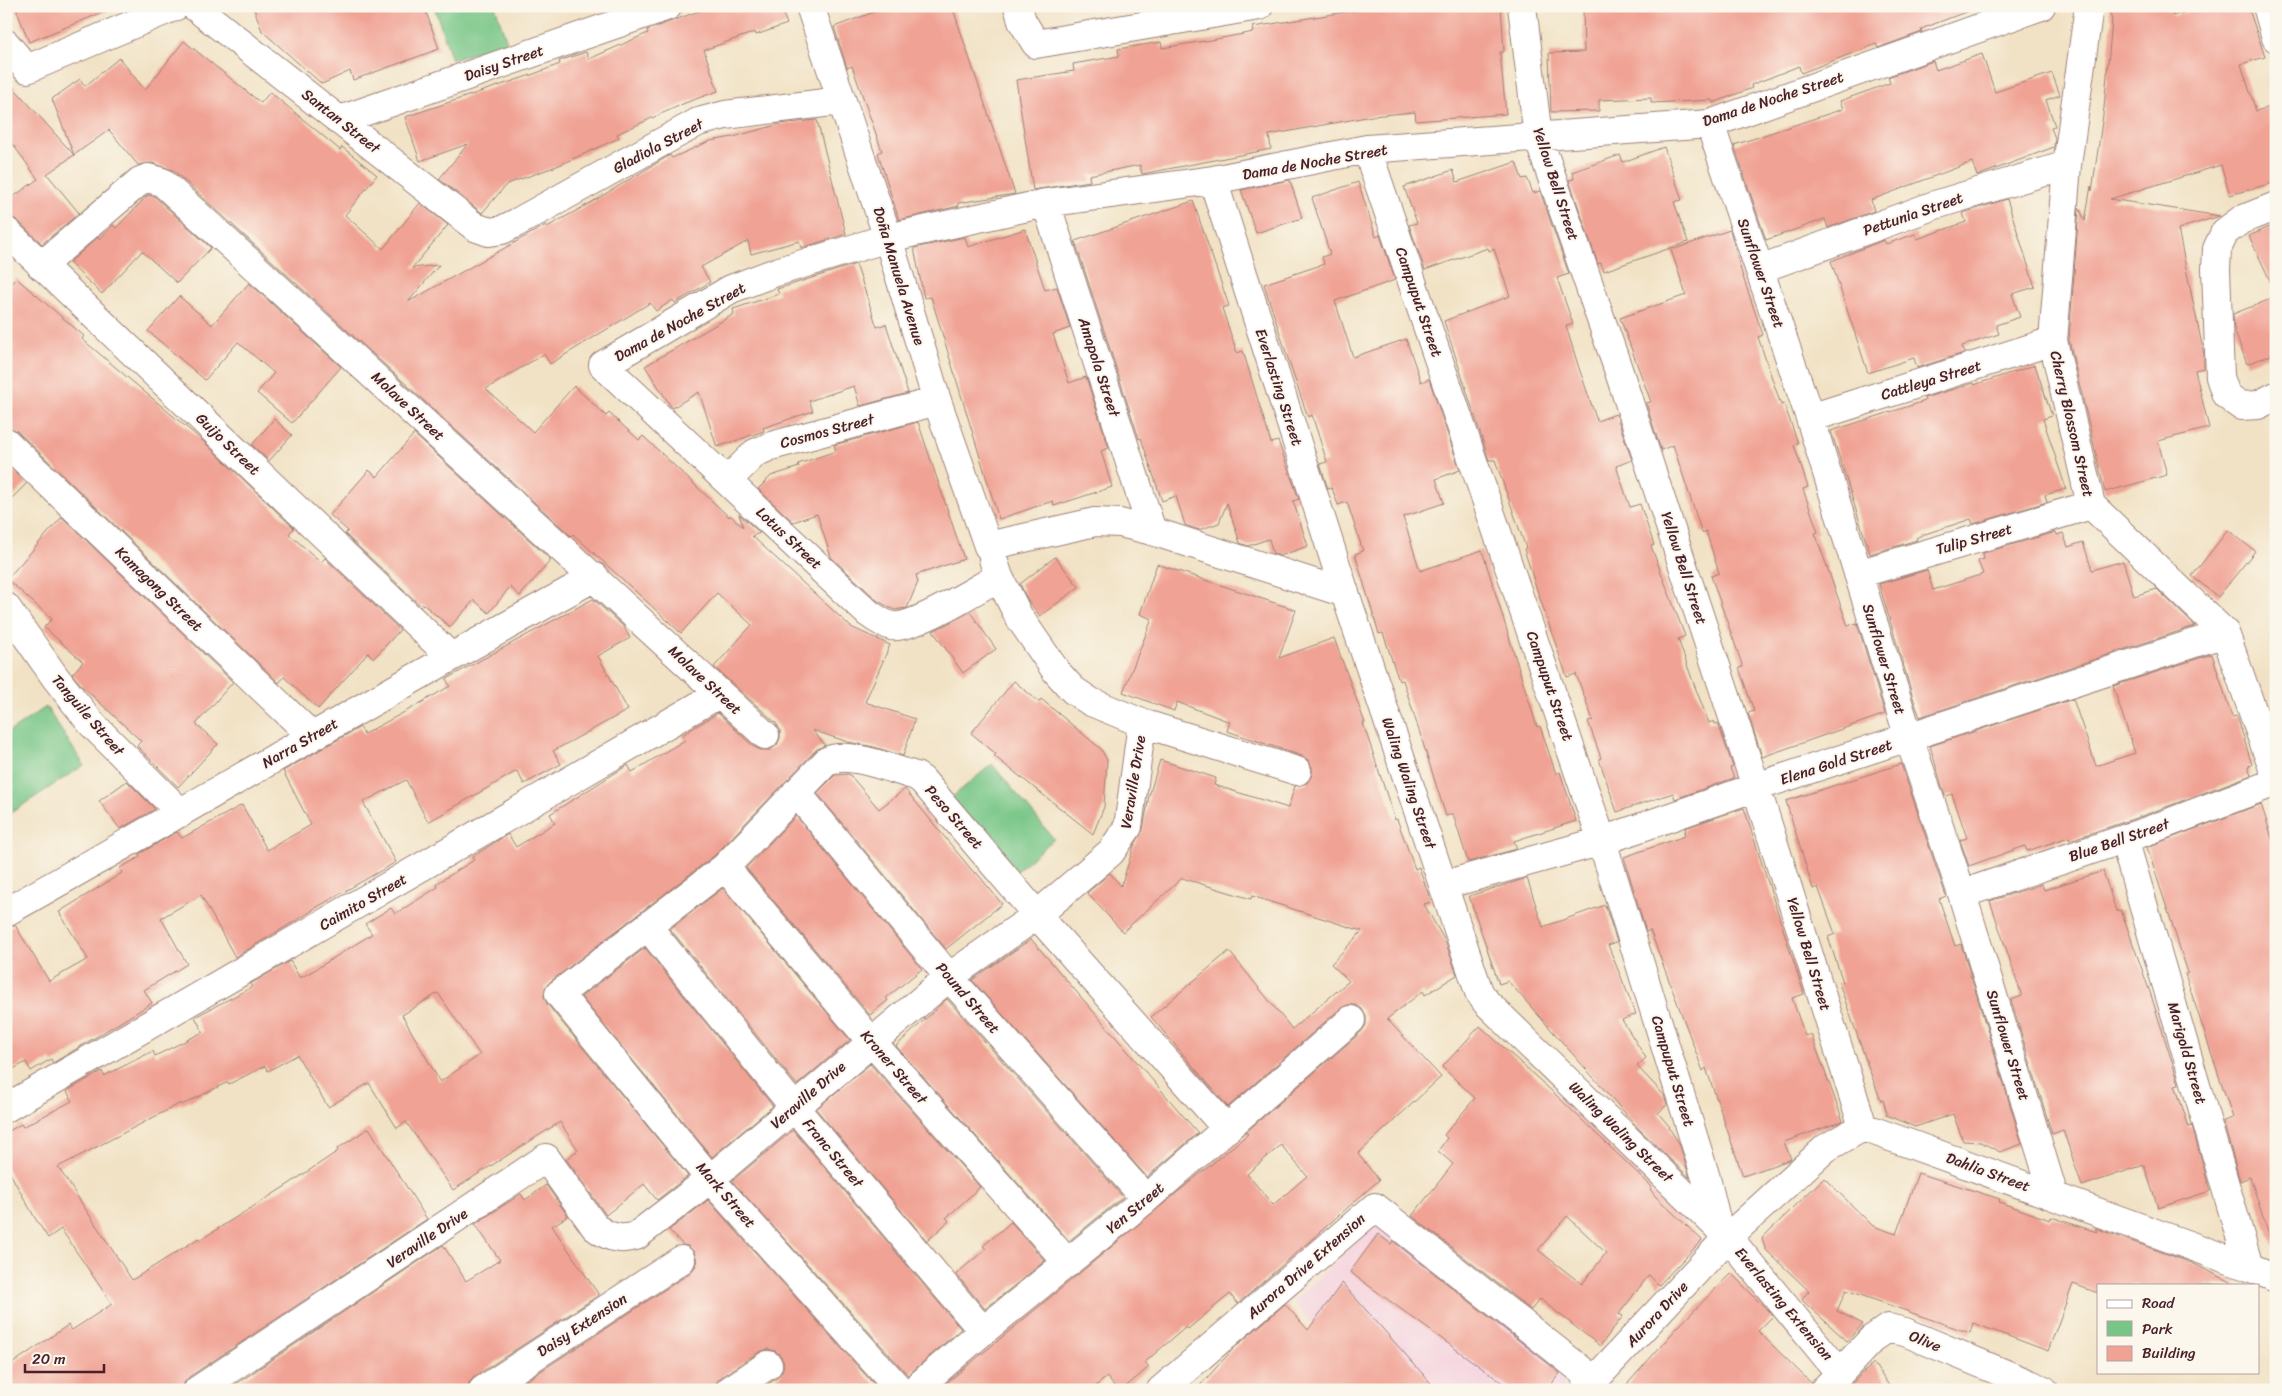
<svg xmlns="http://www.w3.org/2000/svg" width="2282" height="1396" font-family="Sriracha,sans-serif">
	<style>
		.built { fill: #f4cfdd }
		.green { fill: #78c687; stroke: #617259 }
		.building { fill: #f0a394; fill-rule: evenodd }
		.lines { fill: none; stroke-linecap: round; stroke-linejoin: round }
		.minor-casing { stroke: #9e8078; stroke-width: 30 }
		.tertiary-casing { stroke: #9e8078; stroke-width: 30 }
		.minor { stroke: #fff; stroke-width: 28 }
		.tertiary { stroke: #fff; stroke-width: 28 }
		.labels { text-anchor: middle; stroke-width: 4; stroke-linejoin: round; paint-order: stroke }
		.street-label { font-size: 15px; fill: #4a1f2b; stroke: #fbf7ec }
	</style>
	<rect width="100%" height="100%" fill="#fbf7ec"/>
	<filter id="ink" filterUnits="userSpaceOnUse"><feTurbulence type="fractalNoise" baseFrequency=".02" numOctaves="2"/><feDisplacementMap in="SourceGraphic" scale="10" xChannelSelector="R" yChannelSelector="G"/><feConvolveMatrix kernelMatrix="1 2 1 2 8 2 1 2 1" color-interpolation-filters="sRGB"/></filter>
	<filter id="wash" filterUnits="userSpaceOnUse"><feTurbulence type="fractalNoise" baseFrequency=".0096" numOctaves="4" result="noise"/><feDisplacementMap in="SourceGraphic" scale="20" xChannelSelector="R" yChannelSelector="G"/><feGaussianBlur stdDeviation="1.12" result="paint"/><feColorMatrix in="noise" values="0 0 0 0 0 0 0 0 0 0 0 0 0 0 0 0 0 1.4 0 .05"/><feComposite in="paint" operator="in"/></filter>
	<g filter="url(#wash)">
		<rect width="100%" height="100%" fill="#f1e2c5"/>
		<!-- built -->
		<path class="built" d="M1375,1224L1575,1372L1559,1390H1372L1293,1301Z"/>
		<!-- green -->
		<path class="green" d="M434,6H495L507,42L452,60Z
			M46,707L84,765L6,816V734Z
			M992,764L1054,839L1014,873L951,798Z"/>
		<g id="blocks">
			<!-- building -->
			<path class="building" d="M15,6H116V7L29,42Z
				M253,6H424L439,49L353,80L350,71L322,84L262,31Z
				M713,6H780L787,24L756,35L755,32L704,50L718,91L685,103L617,134L619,138L557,166L507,184L482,213L439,179L468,144L420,161L405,117L534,74L560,64L559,61L586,52L589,59L648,33L647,30Z
				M890,6H952L1015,194L958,203L959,206L899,220L878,153L882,151L852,66L847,68L834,27Z
				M1358,6H1501L1504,52H1500L1506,114L1416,121L1415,112L1372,116L1269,135L1271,149L1142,174L1140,165L1089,175L1090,181L1033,190L1016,80L1074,71L1073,64L1119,56L1118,49L1161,42L1162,48L1211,40L1254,32L1253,27L1358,10Z
				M1583,6H1976V8L1921,29L1922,32L1878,48L1876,44L1801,73L1799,66L1751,85L1752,88L1713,103L1712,100L1651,103V98L1599,100V111L1551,112L1549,53L1584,52Z
				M2108,6H2170L2173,16L2206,6H2248L2265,57L2241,64L2256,111L2276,105V182L2230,195L2221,165L2110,199L2220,216L2178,229L2204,355V368L2195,370L2209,428L2158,441L2167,475L2105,492L2069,340L2079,207L2085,221L2091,186L2092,191L2104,108L2112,20Z
				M184,41L261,103L270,92L340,150L342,147L377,175L345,215L383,249L420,203L448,225L412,268L439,265L408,302L546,225L547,227L592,202L670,155L672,158L710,141L733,137L780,124L817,120L846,234L801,248L799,241L751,254L748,241L701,267L710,282L675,303L673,300L656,311L650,303L550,364L544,354L486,389L533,432L574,386L606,416L609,413L639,440L643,436L729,517L730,515L743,527L739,514L760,533L752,536L851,627L890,645L865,702L915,719L903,756L874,747L848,742L812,730L825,745L816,750L715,855L550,982L545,988L544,996L547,1004L688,1176L657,1200L644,1184L606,1215L566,1159L578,1150L560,1122L453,1190L406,1122L397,1128L369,1083L328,1107L297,1055L268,1071L265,1066L229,1084L228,1082L182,1105L181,1103L58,1167L132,1280L199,1238L200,1240L289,1184L338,1151L337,1149L369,1128L427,1219L189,1377L184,1383L183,1390H6V1368L68,1325L72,1330L112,1304L61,1229L48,1238L35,1218L6,1166V1133L21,1124L23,1127L72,1101L67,1091L102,1071L104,1076L153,1051L155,1056L203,1032L195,1017L252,987L250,984L290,961L300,978L316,969L372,934L365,924L391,908L395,914L438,887L436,884L474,860L472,857L508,834L516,847L555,823L550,814L628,765L632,772L685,740L682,735L718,713L754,747L761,750H770L777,745L780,738V730L776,723L714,667L752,625L717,593L681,633L573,534L571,536L173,170L152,163L138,165L109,130L74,155L52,99L80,79L85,86L119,58L145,90ZM438,993L480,1055L440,1082L402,1015Z
				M1982,54L1995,92L2052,73L2060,95L2046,100L2055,126L2051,128L2055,138L2054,147L1977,176L1972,162L1871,200L1874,211L1828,228L1825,219L1766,240L1734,145L1843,109L1840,101L1890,83L1888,77L1933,61L1936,70Z
				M6,79L74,155L47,174L79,213L42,244L17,220L6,216V202L38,179L6,135Z
				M1664,147L1682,200L1674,202L1688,242L1604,271L1601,263L1598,264L1569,180L1574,179L1572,172L1620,155L1623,162Z
				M1516,162L1522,179L1527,178L1533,193L1540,191L1569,274L1557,278L1573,324L1566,326L1578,365L1597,421L1616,414L1632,460L1616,466L1630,507L1640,504L1654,545L1651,546L1685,636L1678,639L1692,679L1709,723L1714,721L1715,724L1718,723L1733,767L1730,768L1734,778L1675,799L1673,793L1617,812L1599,759L1601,758L1588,721L1593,720L1576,674L1567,677L1536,587L1524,549L1526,548L1495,460H1489L1444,321L1510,296L1494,249L1489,251L1488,248L1425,270L1409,225L1417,223L1404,187L1453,170L1457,182Z
				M1290,180L1302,218L1256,233L1241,190Z
				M1358,182L1376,237L1380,235L1395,280L1335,301L1353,357L1406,339L1421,382L1429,379L1460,470L1436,479L1444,503L1403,517L1420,571L1482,550L1537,727L1540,726L1556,774L1560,772L1576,821L1514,841L1517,849L1468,862L1453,814L1446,816L1403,680L1399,681L1383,633L1379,634L1355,554L1363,551L1347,502L1338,505L1332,488L1328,489L1320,464L1327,462L1312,415L1308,417L1292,371L1264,284L1324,264L1322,257L1330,254L1312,198Z
				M148,195L154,196L211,248L177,283L142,251L102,294L69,263L98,237L100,239L113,225L116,228Z
				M2007,199L2035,287L2012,294L2020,317L1996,325L1999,334L1962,346L1964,353L1917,368L1914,358L1868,373L1831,261L1884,240L1886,244L1915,234L1917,239L1966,222L1963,213Z
				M1193,201L1229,306L1222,308L1237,353L1243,351L1271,443L1278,441L1299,499L1293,501L1308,546L1280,556L1273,554L1269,539L1248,546L1240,543L1227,503L1219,523L1199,530L1185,525L1176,496L1162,501L1141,438L1139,439L1075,241Z
				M2276,224V293L2249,236Z
				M1025,229L1045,290L1057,287L1070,328L1053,334L1069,383L1086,377L1109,448L1101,451L1112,487L1054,506L1053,501L999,519L931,297L924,298L914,248L965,237L968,247Z
				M1730,230L1742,274L1763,335L1758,337L1781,405L1784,404L1798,443L1794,445L1808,487L1803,489L1818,532L1815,533L1848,626L1857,623L1885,714L1762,757L1748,713L1754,711L1739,668L1743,667L1711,576L1719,573L1706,531L1702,533L1673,445L1661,450L1646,403L1651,402L1620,318L1686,295L1671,250Z
				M856,264L877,327L886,324L908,393L860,406L854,386L809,401L813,411L763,428L764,431L717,447L699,392L672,408L645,366L734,314L733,309L779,294L777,289Z
				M16,278L84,336L82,339L204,442L294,528L289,534L321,562L325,558L400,630L374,658L368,653L318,709L284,677L279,683L17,431L6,427V289Z
				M249,283L341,367L292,423L257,393L274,373L238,342L205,380L148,331L179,296L212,325Z
				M2276,297V353L2247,364L2234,329L2233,314Z
				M2035,365L2052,416L2043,419L2066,489L2045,495L2047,502L1973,524L1971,519L1922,535L1916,538L1917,540L1870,554L1831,431L1925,401L1924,398L1974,383V385Z
				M274,419L292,435L269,461L252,445Z
				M918,422L964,559L916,575L918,582L907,608L894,610L878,601L831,557L817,514L793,522L758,489L771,476L799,467L798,464L836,451L834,445Z
				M414,434L551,560L520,596L510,587L489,613L474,600L450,627L423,604L421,606L345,534L348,531L330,515L369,470L377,477Z
				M6,464L27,483L6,504Z
				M62,517L233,682L196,724L218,744L178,787L137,746L141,741L83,687L72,674L83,662L44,627L52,619L7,579Z
				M2228,530L2255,551L2218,597L2192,576Z
				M2056,532L2057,535L2063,533L2068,547L2083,542L2092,570L2123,561L2134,596L2157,589L2195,626L1920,717L1915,704L1879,584L1927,570L1933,590L1983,574L1978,561L1984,559L1983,553Z
				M1055,557L1079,587L1040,616L1028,601L1020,584Z
				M1157,564L1296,610L1279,658L1334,638L1365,723H1363L1395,820L1397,819L1415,869L1419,867L1431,902L1424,904L1446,943L1457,975L1425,995L1423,991L1387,1019L1441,1077L1358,1154L1379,1180L1238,1304L1230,1294L1188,1329L1186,1327L1145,1362L1149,1367L1122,1390H1117L1107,1377L1091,1390H938L1248,1134L1246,1132L1361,1032L1366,1025V1017L1362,1009L1356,1005H1348L1341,1008L1228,1107L1151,1017L1229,951L1292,1029L1349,981L1331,964L1362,931L1252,896L1251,899L1182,878L1123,932L1087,893L1110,873L1121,886L1134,846L1143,830L1149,796L1160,760L1216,778L1214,785L1288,808L1295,786L1307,783L1312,775V767L1308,760L1302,756L1227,731L1230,722L1177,702L1174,711L1123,692L1152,619L1140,614ZM1281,1145L1307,1176L1273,1205L1247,1174Z
				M593,599L624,627L630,638L598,656L628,710L553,751L561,764L524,784L517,771L428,822L406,780L363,802L396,862L312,910V911L235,957L201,895L161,918L187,964L144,990L152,1003L53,1063L51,1059L31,1071L26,1062L6,1073V928L15,925L49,981L88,959L59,912L122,873L120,868L140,857L139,854L177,832L182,838L242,805L267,850L311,825L283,771L360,727L364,734L412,708L450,686L446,679Z
				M970,612L996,649L963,673L933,631Z
				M2212,654L2232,717L2237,716L2252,765L2248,766L2251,775L2142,816L2070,840L2069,837L2027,851L2025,846L1969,866L1960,840L1967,838L1952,794L1945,796L1930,746L2073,699L2096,766L2135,753L2113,686Z
				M1014,681L1039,702L1041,699L1101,749L1107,760L1104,807L1093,834L994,756L996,754L971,733Z
				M1901,764L1946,896L1939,899L1955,946L1961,944L2022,1144L2000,1152L1981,1142L1963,1141L1953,1114L1915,1127L1886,1115L1887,1113L1883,1100L1881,1101L1868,1066L1839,983L1843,982L1828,937L1835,934L1818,887L1813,889L1786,801Z
				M849,774L879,809L905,789L975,874L976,872L1002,904L946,949L817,793L835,775Z
				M127,781L155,809L120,829L99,801Z
				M2261,804L2276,850V1244L2272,1245L2250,1177L2240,1181L2223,1121L2233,1118L2185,974L2188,973L2147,847Z
				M1744,808L1804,994L1792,998L1805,1036L1811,1034L1843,1121L1784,1142L1791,1159L1789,1160L1743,1176L1706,1068L1703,1071L1650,930L1646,932L1624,857L1685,836L1684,832L1686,831L1685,828Z
				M796,816L922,969L886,998L888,1000L870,1015L746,868Z
				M2103,871L2116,911L2121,910L2151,995L2179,1084L2175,1085L2189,1127L2192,1126L2210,1191L2158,1208L2144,1165L2082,1186L2063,1130L2052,1134L2011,1000L2022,996L1990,901L2042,884L2044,890Z
				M1527,878L1543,927L1605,905L1617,942L1608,945L1636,1014L1622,1020L1646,1058L1637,1066L1664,1095L1667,1105L1658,1113L1670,1127L1669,1128L1679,1143L1690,1178L1640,1130L1508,981L1499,984L1469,896Z
				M723,888L850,1040L797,1085L670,929Z
				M1031,939L1198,1133L1147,1177L972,980Z
				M645,948L773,1106L712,1157L581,997Z
				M947,999L1123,1197L1069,1241L896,1046Z
				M1480,1026L1556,1095L1652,1187L1650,1189L1656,1197L1702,1240L1659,1285L1649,1275L1619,1314L1623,1316L1600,1346L1540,1299L1531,1310L1412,1216L1453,1164L1438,1151L1447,1138L1444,1135L1475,1098L1442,1067ZM1567,1216L1606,1253L1582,1284L1538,1250Z
				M870,1064L980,1187L946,1218L949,1221L927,1241L816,1109Z
				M793,1130L961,1329L908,1375L732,1181Z
				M1918,1173L2000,1199L1999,1202L2050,1220L2051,1217L2097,1232L2095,1228L2192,1263L2237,1285H2098V1293L2073,1284L2048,1351L1973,1323L1970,1333L1846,1290L1837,1311L1863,1324L1847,1341L1803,1301L1802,1298L1809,1291L1766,1250L1762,1238L1824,1178L1873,1226L1896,1234Z
				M546,1185L568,1216L552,1226L599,1295L474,1377L469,1383L468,1390H227L443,1245L466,1281L500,1260L475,1224L521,1194L525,1200Z
				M708,1200L879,1390H759L777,1378L782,1372L784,1364L781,1356L775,1351L768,1349L759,1352L721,1377L716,1383L715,1390H512L690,1273L695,1267L697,1260L694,1252L688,1246L683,1245L669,1230Z
				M1011,1222L1045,1261L985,1309L956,1274L986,1249L983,1246Z
				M1378,1234L1391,1244L1393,1241L1560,1373L1547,1390H1512L1350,1272Z
				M1731,1273L1773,1316L1758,1331L1811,1383L1809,1390H1622L1675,1330Z
				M1342,1283L1437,1390H1196L1234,1348L1285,1304L1308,1330Z
				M1874,1364L1892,1390H1846L1861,1374Z"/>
		</g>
	</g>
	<g filter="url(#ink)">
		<use href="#blocks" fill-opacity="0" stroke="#9e8078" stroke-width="1"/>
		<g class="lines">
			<!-- minor casing -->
			<g class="minor-casing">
				<path id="minor" d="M194,6L475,227L489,232L502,230L516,223L698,122L725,115L841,101
					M1018,6L1022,21L1036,44L1259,6
					M1522,6L1538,137L1615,360L1756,787L1863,1127
					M2089,6L2067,165L2053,341L2091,505L2225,633L2276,777
					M2267,6L2276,38
					M6,44L27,69L176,6
					M340,120L668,6
					M1710,124L1810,418L1909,738L1962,894L2054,1196
					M1367,149L1602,841L1706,1178L1718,1227
					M1213,180L1345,593
					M1046,203L1152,531
					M2276,206L2241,220L2225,232L2217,249L2216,269L2220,377L2226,395L2241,406L2258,405L2276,396
					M6,231L450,656
					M41,266L140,181L148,178L162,182L765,735
					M1760,269L1935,205L2067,165
					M1810,418L2053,341
					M6,442L312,736
					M728,480L755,453L771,446L937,401
					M993,559L999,577L1019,617L1056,671L1073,690L1091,702L1142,723L1297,771
					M1858,574L2091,505
					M999,577C976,589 915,629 892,626C883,624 875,618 868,613L603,365L731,289L776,272L888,238L1046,203L1213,180L1367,149L1710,124L2041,6
					M6,607L55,677L91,723L181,813
					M796,792L949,977L1146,1199
					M2124,839L2249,1267
					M725,867L871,1041L1068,1263
					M1444,885L1602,841L1756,787L2225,633
					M1962,894L2147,831L2276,782
					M6,912C203,801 397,685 595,577
					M648,927L794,1107L983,1331
					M6,1108L719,694
					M1839,1372L1728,1237L1826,1148L1863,1127L2249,1267L2276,1278
					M198,1390L546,1158L595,1227C608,1237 620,1241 636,1236L710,1179L949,977L1037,915L1111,852L1128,827L1142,723
					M483,1390L681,1260
					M730,1390L768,1365
					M900,1390L710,1179L559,994L725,867L827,761C848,750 893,770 916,776L922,780L1037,915L1227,1129
					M914,1390L983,1331L1146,1199L1351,1020
					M1161,1390L1375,1207L1594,1380
					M1824,1390L1872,1339L1888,1328L1905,1332L2044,1390"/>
			</g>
			<!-- tertiary casing -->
			<g class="tertiary-casing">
				<path id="tertiary" d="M810,6L888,238L937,401L988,546L1095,522L1120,523L1152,531L1345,593L1479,992L1486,1002L1728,1237L1585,1390"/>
			</g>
			<!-- minor -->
			<use href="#minor" class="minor"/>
			<!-- tertiary -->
			<use href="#tertiary" class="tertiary"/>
		</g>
	</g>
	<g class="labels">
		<!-- street labels -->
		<g class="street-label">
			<text transform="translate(504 63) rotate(-19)" y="5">Daisy Street</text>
			<text transform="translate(1773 99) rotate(-18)" y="5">Dama de Noche Street</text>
			<text transform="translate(341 121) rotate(38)" y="5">Santan Street</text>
			<text transform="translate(658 146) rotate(-28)" y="5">Gladiola Street</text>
			<text transform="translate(1315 162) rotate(-10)" y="5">Dama de Noche Street</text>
			<text transform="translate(1556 184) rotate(72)" y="5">Yellow Bell Street</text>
			<text transform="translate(1913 214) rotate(-19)" y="5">Pettunia Street</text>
			<text transform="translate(1761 273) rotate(71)" y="5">Sunflower Street</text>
			<text transform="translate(899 276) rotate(73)" y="5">Doña Manuela Avenue</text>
			<text transform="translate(1419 302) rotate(71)" y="5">Campuput Street</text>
			<text transform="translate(680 322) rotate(-29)" y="5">Dama de Noche Street</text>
			<text transform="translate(1099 367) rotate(72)" y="5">Amapola Street</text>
			<text transform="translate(1931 380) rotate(-17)" y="5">Cattleya Street</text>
			<text transform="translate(1279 387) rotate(72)" y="5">Everlasting Street</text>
			<text transform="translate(408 406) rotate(43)" y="5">Molave Street</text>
			<text transform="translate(2072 424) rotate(77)" y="5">Cherry Blossom Street</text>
			<text transform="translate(827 431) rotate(-15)" y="5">Cosmos Street</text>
			<text transform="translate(228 444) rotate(44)" y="5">Guijo Street</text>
			<text transform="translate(789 538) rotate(43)" y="5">Lotus Street</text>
			<text transform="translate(1974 539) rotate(-16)" y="5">Tulip Street</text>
			<text transform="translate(1684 568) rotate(72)" y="5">Yellow Bell Street</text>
			<text transform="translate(159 589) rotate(44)" y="5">Kamagong Street</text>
			<text transform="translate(1884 659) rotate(73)" y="5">Sunflower Street</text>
			<text transform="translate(705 680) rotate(43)" y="5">Molave Street</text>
			<text transform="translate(1550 686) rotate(71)" y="5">Campuput Street</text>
			<text transform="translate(88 715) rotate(49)" y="5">Tanguile Street</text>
			<text transform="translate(300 743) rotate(-30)" y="5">Narra Street</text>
			<text transform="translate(1836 762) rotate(-18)" y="5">Elena Gold Street</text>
			<text transform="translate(1133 782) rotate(-81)" y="5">Veraville Drive</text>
			<text transform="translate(1409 783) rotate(71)" y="5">Waling Waling Street</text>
			<text transform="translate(954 817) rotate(49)" y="5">Peso Street</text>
			<text transform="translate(2119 840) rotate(-19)" y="5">Blue Bell Street</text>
			<text transform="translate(363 902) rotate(-30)" y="5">Caimito Street</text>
			<text transform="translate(1809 954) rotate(73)" y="5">Yellow Bell Street</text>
			<text transform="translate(968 998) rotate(49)" y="5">Pound Street</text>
			<text transform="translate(2008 1045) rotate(73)" y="5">Sunflower Street</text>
			<text transform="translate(2187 1053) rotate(74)" y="5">Marigold Street</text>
			<text transform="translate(894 1067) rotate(49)" y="5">Kroner Street</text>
			<text transform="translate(1673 1071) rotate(73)" y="5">Campuput Street</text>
			<text transform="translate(808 1095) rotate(-41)" y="5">Veraville Drive</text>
			<text transform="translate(1621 1132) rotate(44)" y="5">Waling Waling Street</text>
			<text transform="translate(833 1153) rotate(50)" y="5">Franc Street</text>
			<text transform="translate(1988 1172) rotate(20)" y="5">Dahlia Street</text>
			<text transform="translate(726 1195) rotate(49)" y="5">Mark Street</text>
			<text transform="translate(1135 1208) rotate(-40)" y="5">Yen Street</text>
			<text transform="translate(427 1238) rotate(-34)" y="5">Veraville Drive</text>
			<text transform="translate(1306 1266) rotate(-41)" y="5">Aurora Drive Extension</text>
			<text transform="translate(1784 1304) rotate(50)" y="5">Everlasting Extension</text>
			<text transform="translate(1657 1314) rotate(-47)" y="5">Aurora Drive</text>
			<text transform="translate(582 1325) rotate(-33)" y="5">Daisy Extension</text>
			<text transform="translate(1925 1341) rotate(22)" y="5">Olive</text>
		</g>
	</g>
	<!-- margin -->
	<rect width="2282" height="1396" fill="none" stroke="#fbf7ec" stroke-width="25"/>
	<!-- legend -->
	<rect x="2097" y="1284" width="162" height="90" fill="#fbf7ec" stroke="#b4a19f"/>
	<rect x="2107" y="1300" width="25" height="8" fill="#ffffff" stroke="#b4a19f"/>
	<text x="2142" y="1308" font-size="15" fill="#4a1f2b">Road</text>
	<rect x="2107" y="1321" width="25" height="15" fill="#78c687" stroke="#b4a19f"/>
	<text x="2142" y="1334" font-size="15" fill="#4a1f2b">Park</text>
	<rect x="2107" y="1346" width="25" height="15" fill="#f0a394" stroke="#b4a19f"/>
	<text x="2142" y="1358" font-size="15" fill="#4a1f2b">Building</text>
	<!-- scale -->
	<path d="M25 1364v8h79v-8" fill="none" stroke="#4a1f2b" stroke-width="2.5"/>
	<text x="32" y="1364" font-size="15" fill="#4a1f2b" stroke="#fbf7ec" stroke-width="4" paint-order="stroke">20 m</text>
</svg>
